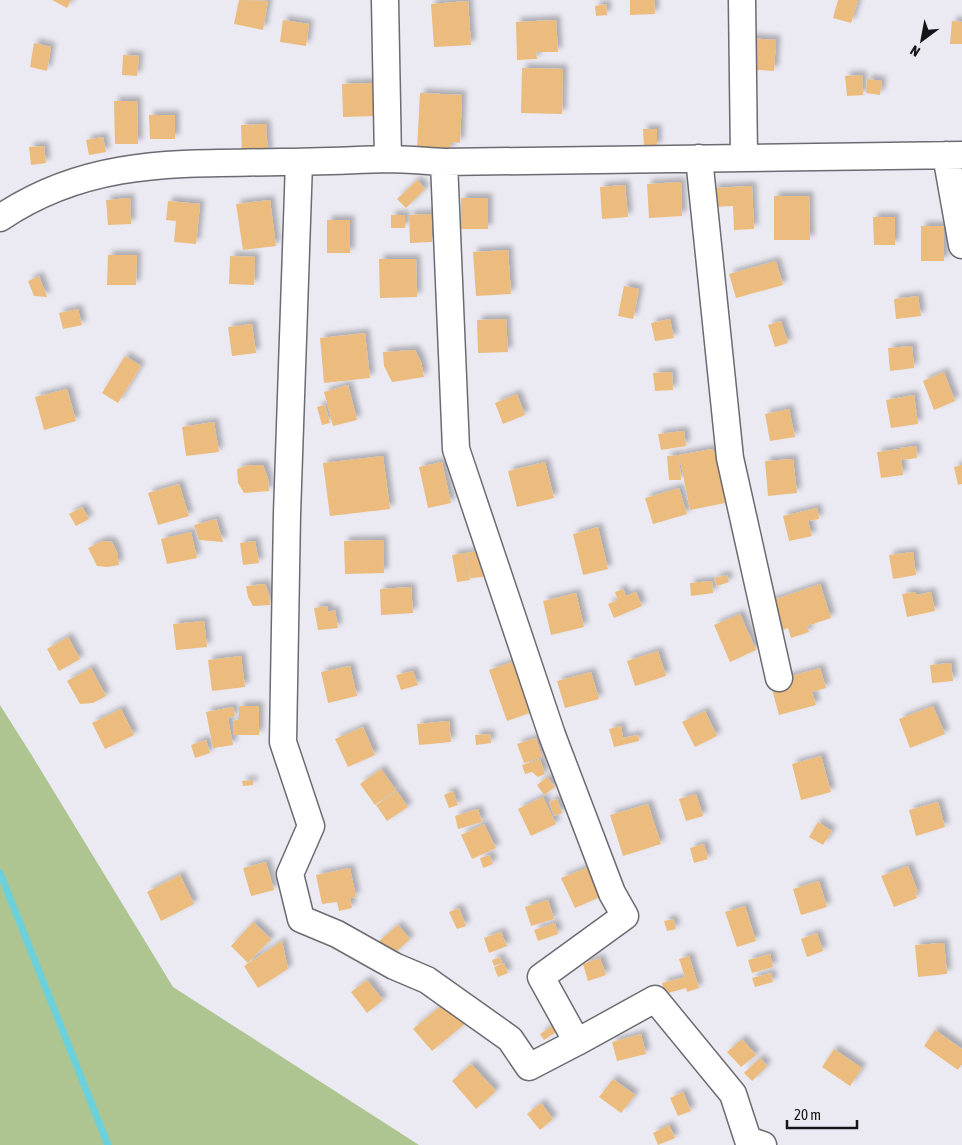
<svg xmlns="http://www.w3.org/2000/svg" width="962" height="1145" font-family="'Asap Condensed',sans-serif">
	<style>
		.green { fill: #aec592 }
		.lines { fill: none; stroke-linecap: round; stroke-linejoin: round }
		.stream { stroke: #6ad0db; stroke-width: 7 }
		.building { fill: #ebbc7d; filter: url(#shadow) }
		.minor-casing { stroke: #6b6b71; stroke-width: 29 }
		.minor { stroke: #fff; stroke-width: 26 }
	</style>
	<defs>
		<filter id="shadow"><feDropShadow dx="4.5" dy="-4.5" stdDeviation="2.5" flood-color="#0004"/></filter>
	</defs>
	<rect width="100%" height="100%" fill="#ebeaf2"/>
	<!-- green -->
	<path class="green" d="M0,705L31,754L173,987L419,1145H0Z"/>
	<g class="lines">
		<!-- stream -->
		<path class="stream" d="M0,873L108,1145"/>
	</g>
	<!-- building -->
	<path class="building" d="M52,0H71L67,8Z
		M239,0L268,1L263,30L234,24Z
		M630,0H654L655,14L630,15Z
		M838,0H858L851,23L833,18Z
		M468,1L471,45L434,47L431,4Z
		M606,4L607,15L596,16L595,6Z
		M283,20L309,24L306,46L280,42Z
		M556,20L558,52H536L537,59L517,60L516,22Z
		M952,21L962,22V44H950Z
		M747,38L776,40L774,71L745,69Z
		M34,43L51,47L47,71L30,67Z
		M123,55L139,56L137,76L122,75Z
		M522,68L563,69L562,114L521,113Z
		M862,75L863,95L847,96L845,76Z
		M867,79L882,81L880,95L866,93Z
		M373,83L374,116L343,117L342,84Z
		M420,93L462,95L460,143L451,142L450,151L417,149Z
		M114,101H137L138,144H115Z
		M149,115H175V139H150Z
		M266,124L268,154L242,155L241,125Z
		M643,129H657V147H644Z
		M103,137L106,152L89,155L86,140Z
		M44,146L46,163L31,165L29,147Z
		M417,180L425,189L406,208L397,199Z
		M681,182L682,216L649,218L647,184Z
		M625,185L628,217L602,219L600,187Z
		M752,186L754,229L734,230L733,206L714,207L713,188Z
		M774,196H809L810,240H774Z
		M130,198L131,224L108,225L106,200Z
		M461,198H488V229H461Z
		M270,200L276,246L243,250L236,204Z
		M168,201L200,204L196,244L174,242L176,221L166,220Z
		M431,214L432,242L410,243L409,215Z
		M391,215H405V228H391Z
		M873,217H895V245H874Z
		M327,220H350V253H327Z
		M921,226H944V261H921Z
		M508,250L511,294L476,296L473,252Z
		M108,255H137L136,285H107Z
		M230,256L255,257L254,285L229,284Z
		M379,259H416L417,297L380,298Z
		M776,261L783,285L736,298L729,274Z
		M39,276L47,297L34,296L28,281Z
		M624,286L639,289L633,319L618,316Z
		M918,296L921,316L896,319L894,299Z
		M78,309L82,325L63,329L59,313Z
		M506,319L508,352L478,353L477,320Z
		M670,319L674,338L655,341L651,323Z
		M781,321L788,343L775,347L768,325Z
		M252,324L256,353L232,356L228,327Z
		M365,333L370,378L324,383L320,338Z
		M912,346L914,368L890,371L888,348Z
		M415,350L421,362L424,377L392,382L384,366L383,352Z
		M125,356L141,366L118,403L102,393Z
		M672,372L673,390L655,391L653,373Z
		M944,372L955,401L934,410L923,381Z
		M348,385L357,420L333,426L324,392Z
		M67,389L76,421L44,430L35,397Z
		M517,394L525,415L503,424L495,403Z
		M914,395L918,424L891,428L886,400Z
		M325,405L330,423L322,425L317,407Z
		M789,409L795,437L770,441L765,414Z
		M214,422L219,452L186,456L182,427Z
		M684,431L686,446L661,450L658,434Z
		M916,446L917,458L902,460L900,448Z
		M712,449L715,453L726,451L730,469L719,471L725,503L690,510L679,455Z
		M900,449L903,475L881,478L877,452Z
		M679,455L681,480H669L667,456Z
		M383,456L390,509L330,516L323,463Z
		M793,459L797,493L768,496L765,461Z
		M442,462L451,503L428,508L419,467Z
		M545,462L554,498L517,507L508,471Z
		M248,465H263L268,479L269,491L244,493L238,483L237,469Z
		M962,465V484L958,485L954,467Z
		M179,484L189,516L158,525L148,493Z
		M679,488L687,514L653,524L645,498Z
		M82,507L89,519L76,526L69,514Z
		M817,508L819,519L808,521L812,536L789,541L783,516Z
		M216,519L223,542L199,540L194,525Z
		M598,527L608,569L583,575L573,534Z
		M191,532L197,558L167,564L161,539Z
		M383,540L384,573L345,574L344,541Z
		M102,541L112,542L117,552L119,565L107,567L97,566L88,548Z
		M255,541L259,563L243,565L240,543Z
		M479,551L483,577L470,578L466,553Z
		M913,552L916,575L893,579L889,555Z
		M465,553L470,580L457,582L452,555Z
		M727,575L729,582L717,586L714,578Z
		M712,581L713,593L691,596L690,583Z
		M265,584L269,594L270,605L253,606L248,597L246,586Z
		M820,584L831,618L807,626L809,632L791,638L788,628L778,632L767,602Z
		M411,587L413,613L381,615L380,589Z
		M623,589L626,596L636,592L642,606L614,618L608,604L618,600L615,592Z
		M915,592L916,595L931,592L935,611L907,617L902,594Z
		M576,593L584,627L551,635L543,601Z
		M328,606V612L335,610L338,628L318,630L314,608Z
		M740,614L756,650L730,662L714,625Z
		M204,621L207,647L176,650L173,624Z
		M68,637L80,659L59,671L47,649Z
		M658,651L666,676L635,686L627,661Z
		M241,656L245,687L212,691L208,660Z
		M512,662L530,713L507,721L489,670Z
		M951,663L953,681L932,683L930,665Z
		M350,666L357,696L328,703L321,672Z
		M91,668L106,696L93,703L80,704L67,681Z
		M820,668L826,688L812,692L816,705L779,715L770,682Z
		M413,671L418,685L401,690L396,675Z
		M591,672L599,699L565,708L557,681Z
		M239,706H259V735H233V721L239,719Z
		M933,706L945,734L910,748L899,719Z
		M233,707L235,716L228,718L233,745L213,748L206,712Z
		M121,709L134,735L105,749L92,723Z
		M705,711L717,736L695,747L682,722Z
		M449,721L451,742L419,745L417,724Z
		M621,726L623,738L638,735L639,741L614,747L609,729Z
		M363,727L375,755L348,767L335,739Z
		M490,734L491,743L476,745L475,735Z
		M536,738L542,757L524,763L517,744Z
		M206,740L210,753L195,758L191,745Z
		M821,756L831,792L801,800L792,764Z
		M540,759L545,774L538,777L532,772L525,774L522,765Z
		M381,769L396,790L375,805L360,784Z
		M547,777L555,787L544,795L537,785Z
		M253,780V785L243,786L242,781Z
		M397,791L408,807L387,821L376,805Z
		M453,791L458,805L449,808L444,795Z
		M696,794L703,816L686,821L679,799Z
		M543,797L556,824L531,836L518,809Z
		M557,799L562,813L554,816L549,802Z
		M938,802L945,827L916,836L909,810Z
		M648,804L661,844L623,856L610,815Z
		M478,809L482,822L458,829L455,816Z
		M818,822L832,831L823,845L809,837Z
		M484,824L496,848L472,859L461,835Z
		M704,844L708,859L694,863L690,848Z
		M490,855L493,864L483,868L480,858Z
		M266,862L274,890L251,896L243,868Z
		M908,866L918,892L915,893L917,898L894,907L881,876Z
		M589,867L602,896L575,908L561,878Z
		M350,868L356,897L350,898L352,908L339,911L337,902L322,904L316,875Z
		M180,875L194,904L161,921L147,892Z
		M819,881L827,907L801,915L793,889Z
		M548,900L554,919L531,926L525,907Z
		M745,906L756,941L737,947L725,912Z
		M459,908L466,926L457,929L449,912Z
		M673,919L676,929L667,931L664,921Z
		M253,922L271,939L248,963L231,946Z
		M555,923L558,934L538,941L534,930Z
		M398,925L410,939L390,957L377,943Z
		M501,932L507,946L489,953L484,938Z
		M817,933L823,951L807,957L801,939Z
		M282,941L288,969L258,988L244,966Z
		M944,943L947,974L918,977L915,945Z
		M770,954L773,967L752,973L748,960Z
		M689,956L699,988L687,992L686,988L665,994L662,983L685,977L679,959Z
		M500,957L502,963L494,966L492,960Z
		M600,958L606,975L588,981L583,964Z
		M504,963L508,973L498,977L494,967Z
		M771,973L773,982L755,987L752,978Z
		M367,980L383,1000L367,1013L351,992Z
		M449,999L467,1022L432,1051L413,1029Z
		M552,1026L556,1032L544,1040L540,1034Z
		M935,1030L962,1049V1064L958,1070L924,1046Z
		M641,1034L646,1054L617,1061L612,1042Z
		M742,1039L756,1055L741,1067L727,1052Z
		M834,1049L862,1068L850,1086L822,1067Z
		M760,1058L767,1066L752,1081L744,1073Z
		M471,1064L496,1091L476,1109L452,1081Z
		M613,1079L635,1095L621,1113L599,1097Z
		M683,1092L691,1111L678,1116L670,1098Z
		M541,1103L553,1119L540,1130L527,1114Z
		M669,1125L675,1138L658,1145L653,1133Z"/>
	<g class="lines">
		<!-- minor casing -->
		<g class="minor-casing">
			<path id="minor" d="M385,0L388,159
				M742,0L744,157
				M946,155L962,245
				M699,158L730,458L779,678
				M299,162L287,514L283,742L311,826L290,874L301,919L337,934L394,966L427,980L510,1039L529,1067L577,1042
				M444,162L456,449L552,735L612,893L625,916L541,977L577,1042L655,999L733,1094L748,1140L763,1145
				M0,218C89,158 178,164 281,162C316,162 352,160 387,159C406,159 425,161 444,162L962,155"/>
		</g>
		<!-- minor -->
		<use href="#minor" class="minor"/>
	</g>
	<!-- north arrow -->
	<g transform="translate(922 40) rotate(212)" stroke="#ebeaf2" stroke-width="4" paint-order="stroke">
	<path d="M0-4L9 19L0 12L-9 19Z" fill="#151517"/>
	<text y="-8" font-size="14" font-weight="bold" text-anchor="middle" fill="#151517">N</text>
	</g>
	<!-- scale -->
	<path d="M787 1120v8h70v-8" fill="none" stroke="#151517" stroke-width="2.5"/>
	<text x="794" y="1120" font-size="15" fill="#151517" stroke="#ebeaf2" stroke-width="4" paint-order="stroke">20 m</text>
</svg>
